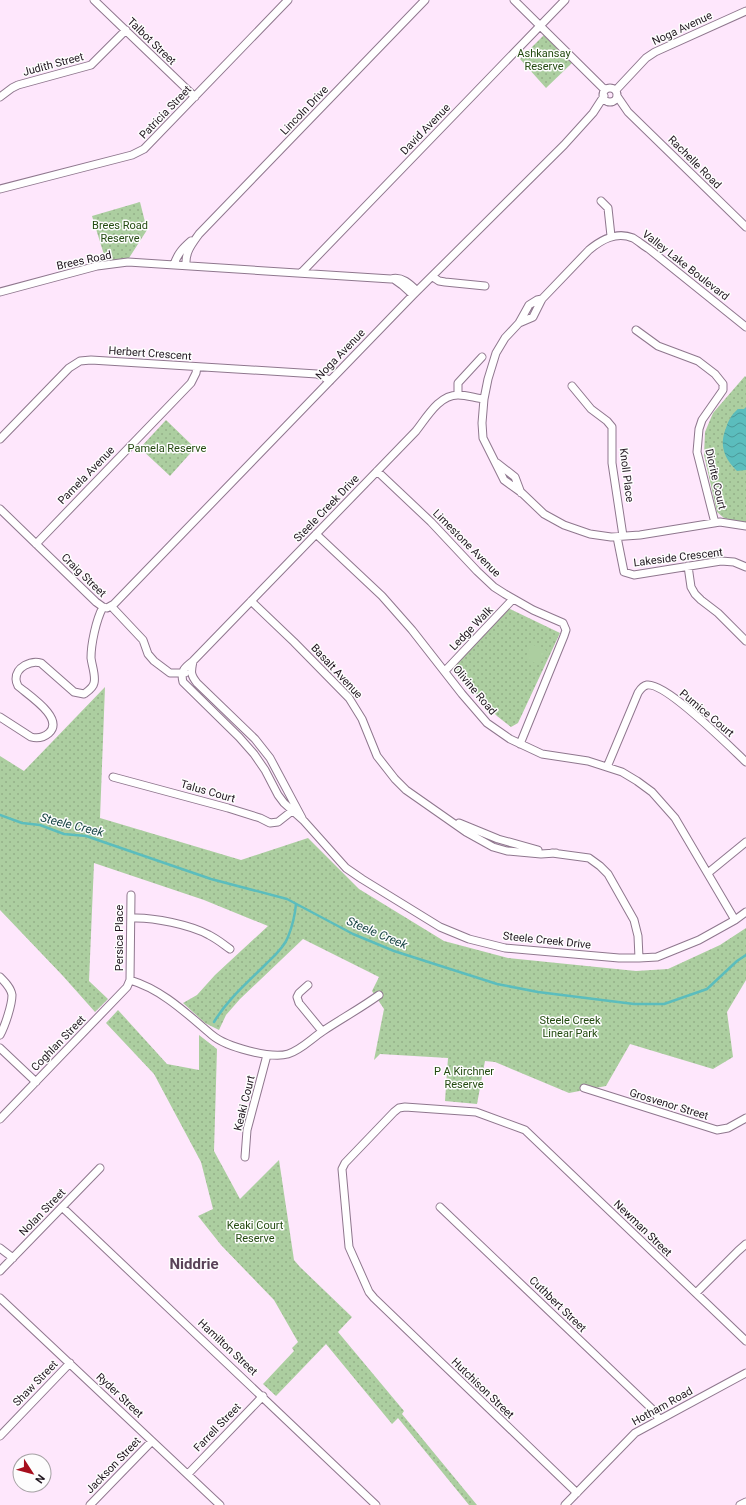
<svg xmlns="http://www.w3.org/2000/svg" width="746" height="1505" font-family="Roboto,sans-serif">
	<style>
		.park { fill: url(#park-dots) }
		.pitch { fill: #accea0 }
		.water { fill: url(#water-waves) }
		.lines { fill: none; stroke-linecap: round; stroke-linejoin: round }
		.stream { stroke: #5bbdbd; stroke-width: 2.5 }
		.minor-casing { stroke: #8f778e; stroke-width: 9 }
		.minor { stroke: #fff; stroke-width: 7 }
		.labels { text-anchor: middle; stroke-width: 3; stroke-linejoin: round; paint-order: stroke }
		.street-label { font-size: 11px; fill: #20161f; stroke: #fdfdfd }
		.park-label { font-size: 11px; fill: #234a10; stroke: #fdfdfd }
		.water-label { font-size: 12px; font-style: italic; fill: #174444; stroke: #fdfdfd }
		.district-label { font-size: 15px; font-weight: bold; fill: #594358; stroke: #fdfdfd }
	</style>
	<defs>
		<pattern id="park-dots" width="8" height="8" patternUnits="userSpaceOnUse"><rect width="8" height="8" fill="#accea0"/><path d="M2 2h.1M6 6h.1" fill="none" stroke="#94b089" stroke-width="1.8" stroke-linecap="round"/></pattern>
		<pattern id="water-waves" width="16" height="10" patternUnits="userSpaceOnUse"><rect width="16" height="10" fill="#5bbdbd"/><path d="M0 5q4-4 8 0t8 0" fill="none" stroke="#4b9999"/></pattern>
	</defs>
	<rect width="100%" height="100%" fill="#fee7fc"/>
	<!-- park -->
	<path class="park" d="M544,35L572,63L546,88L520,59Z
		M140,202L147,230L129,258L106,261L92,216Z
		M745,376L746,377V524L724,518L717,512L704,455L705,432L713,413Z
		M166,420L195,448L170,476L140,448Z
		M504,606L560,633L518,723L511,727L497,716L449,665Z
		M105,687L100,818L241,860L308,838L359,889L444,941L508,958L636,971L668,969L720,945L746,928V980L727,1012L733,1057L713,1069L630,1044L606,1086L569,1093L495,1062L485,1061L477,1104L445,1101L448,1058L380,1054L374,1060L384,1009L372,991L379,977L303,939L240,999L226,1015L219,1030L205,1023L183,1003L197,995L215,975L268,926L204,900L94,863L89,981L108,999L95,1012L63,976L0,910V756L24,771Z
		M118,1010L167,1064L199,1070V1035L217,1049L214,1151L240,1199L279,1160L294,1260L300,1267L352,1317L338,1332L404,1411L402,1414L477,1505H469L398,1418L392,1424L326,1344L276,1396L263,1384L294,1351L292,1348L298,1342L274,1300L221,1245L198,1216L213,1209L201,1162L154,1074L106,1023Z"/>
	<!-- pitch -->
	<path class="pitch" d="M531,644L546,650L540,665L525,659Z"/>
	<!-- water -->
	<path class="water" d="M746,407V470L737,471C724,458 719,445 726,428C728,421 732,414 738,409H744Z"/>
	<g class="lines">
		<!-- stream -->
		<path class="stream" d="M0,815L22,823L40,825L64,834L86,836L211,879L287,899L353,934L394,951L497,984L538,992L634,1004H664L707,989L737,961L746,955
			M214,1022C227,1000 247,983 265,965C273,957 284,948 288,937C292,927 295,915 296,904"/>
		<!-- minor casing -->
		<g class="minor-casing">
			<path id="minor" d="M94,0L195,97
				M514,0L605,90
				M603 95a7 7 0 1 1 14 0a7 7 0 1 1-14 0Z
				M616,90L646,58L655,52L746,11
				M617,96L628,112L746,227
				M0,97L12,88L18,85L91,65L126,30
				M0,189L132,155L144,149L288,0
				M601,201L608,208L611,236
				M174,265C177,254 183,248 191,241
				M186,265C185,252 192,244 199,234L425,0
				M301,273L565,0
				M433,277L439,281L445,282L485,286
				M395,280L402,285L413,295
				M0,292L97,266L128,262L391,279C402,276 410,284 417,291
				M542,299L537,300L529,305L519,323L505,338L496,353L488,379L484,399L482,423L483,438L504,480L522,493L544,514L564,525L590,534L611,537L640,535L720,522L746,526
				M519,323L533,317L542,299L589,250C601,240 616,231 633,238C638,241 644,246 649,249L746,327
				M636,330L658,346L698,361L715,374L723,384V390L702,420L699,429L697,452L715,523
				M572,386L591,409L607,421L612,427V463L623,536
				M458,395V383L482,357
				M484,399C475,398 467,395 458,395C439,395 427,417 416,431L193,661C185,667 180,671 183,682L239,737L254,754L265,770L278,795L284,803L304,821L346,868L362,879L440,927L469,939L505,948L619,958H639L657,957L699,940L735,920L746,912
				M0,439L69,368L80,361L91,360L317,374L322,376L330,381
				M497,463L515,477L521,493
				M377,471L431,522L477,571L494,587L505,594L533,610L563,623L566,630L564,636L520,744
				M0,509L96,602L103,607
				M316,534L382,596L412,630L462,694L487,723L510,739L542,754L588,761L622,772L637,781L652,792L675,818L735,920
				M617,537L624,572L634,575L721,561L734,562L746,567
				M36,544L191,383L196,373L197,367
				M688,566L691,587L695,594L701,600L718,613L746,641
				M251,601L294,642L349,698L362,719L377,756L395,779L406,790L466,832L493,847L507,851L541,854L556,853
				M111,606L143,640L148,654L154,661L170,673H185
				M103,607L107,608L114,604L413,295L564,145L593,113L604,96
				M193,661C191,672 190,674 197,683L255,739L270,758L302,818
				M445,671L513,599
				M0,717L31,737C38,739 43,738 49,733C65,718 28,695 18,686C17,684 16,682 16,679C16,667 31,660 41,663L74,692L84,694C88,691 93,688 94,683C96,676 92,666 91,658C91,644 96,620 103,607
				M607,767L638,693C640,690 642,686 647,685C666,682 731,748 746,762
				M113,777L228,808L260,818L270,823L278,822L292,811
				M459,823L498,839L538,850
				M552,853L589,858L600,866L608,874L634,920L638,936L639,958
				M708,873L746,842
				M132,918C153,917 191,925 209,935C217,939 223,944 230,949
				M0,977C5,982 11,988 12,995C12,1005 5,1026 0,1035
				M130,980C163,990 187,1014 212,1035C226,1047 271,1059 288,1054C301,1050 311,1039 323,1031C341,1019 361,1008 379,995
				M308,985L299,993L297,997L299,1003L322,1031
				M0,1048L36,1082
				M584,1088L717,1130L728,1128L746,1118
				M0,1119L127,987L130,980L131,895
				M245,1157L247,1130L267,1055
				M62,1207L376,1505
				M440,1207L651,1408L659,1419
				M0,1248L13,1258
				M0,1271L100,1168
				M696,1293L738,1251L746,1244
				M0,1298L220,1505
				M0,1436L70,1363
				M188,1474L263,1396
				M577,1493L374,1298L369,1292L349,1247L342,1169L345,1163L394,1112L399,1108L405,1107L476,1112L525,1130L746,1341
				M90,1505L152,1441
				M565,1505L635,1433L746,1373
				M740,1505L746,1502"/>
		</g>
		<!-- minor -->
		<use href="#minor" class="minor"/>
	</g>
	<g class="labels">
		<!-- street labels -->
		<g class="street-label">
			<text transform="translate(682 28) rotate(-25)" y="4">Noga Avenue</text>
			<text transform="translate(152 41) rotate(44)" y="4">Talbot Street</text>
			<text transform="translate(53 64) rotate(-15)" y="4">Judith Street</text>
			<text transform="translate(304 110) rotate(-46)" y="4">Lincoln Drive</text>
			<text transform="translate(165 112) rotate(-46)" y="4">Patricia Street</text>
			<text transform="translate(425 129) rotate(-46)" y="4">David Avenue</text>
			<text transform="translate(695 162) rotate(45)" y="4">Rachelle Road</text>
			<text transform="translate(84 260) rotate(-12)" y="4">Brees Road</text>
			<text transform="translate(686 265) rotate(38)" y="4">Valley Lake Boulevard</text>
			<text transform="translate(150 353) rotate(4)" y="4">Herbert Crescent</text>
			<text transform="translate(340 354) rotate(-46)" y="4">Noga Avenue</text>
			<text transform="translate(86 475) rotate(-46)" y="4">Pamela Avenue</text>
			<text transform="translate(627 475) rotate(83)" y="4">Knoll Place</text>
			<text transform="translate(716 479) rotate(77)" y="4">Diorite Court</text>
			<text transform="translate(326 508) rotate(-46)" y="4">Steele Creek Drive</text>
			<text transform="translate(467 543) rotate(45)" y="4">Limestone Avenue</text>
			<text transform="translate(678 557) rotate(-7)" y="4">Lakeside Crescent</text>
			<text transform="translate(84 575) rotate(44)" y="4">Craig Street</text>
			<text transform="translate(471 628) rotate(-46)" y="4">Ledge Walk</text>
			<text transform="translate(337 671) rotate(47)" y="4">Basalt Avenue</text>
			<text transform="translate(475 690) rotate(50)" y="4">Olivine Road</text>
			<text transform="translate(707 713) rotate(40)" y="4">Pumice Court</text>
			<text transform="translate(208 791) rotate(16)" y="4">Talus Court</text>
			<text transform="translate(119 938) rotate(-90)" y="4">Persica Place</text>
			<text transform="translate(547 940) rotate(6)" y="4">Steele Creek Drive</text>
			<text transform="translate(58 1043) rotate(-46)" y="4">Coghlan Street</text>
			<text transform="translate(244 1103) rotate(-76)" y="4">Keaki Court</text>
			<text transform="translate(669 1104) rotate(17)" y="4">Grosvenor Street</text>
			<text transform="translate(42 1212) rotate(-46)" y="4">Nolan Street</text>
			<text transform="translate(643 1228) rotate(44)" y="4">Newman Street</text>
			<text transform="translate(558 1304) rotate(44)" y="4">Cuthbert Street</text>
			<text transform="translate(228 1347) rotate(43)" y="4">Hamilton Street</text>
			<text transform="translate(35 1383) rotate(-46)" y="4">Shaw Street</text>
			<text transform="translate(483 1388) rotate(44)" y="4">Hutchison Street</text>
			<text transform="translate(120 1395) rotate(43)" y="4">Ryder Street</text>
			<text transform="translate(662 1406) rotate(-29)" y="4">Hotham Road</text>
			<text transform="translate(217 1427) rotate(-46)" y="4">Farrell Street</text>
			<text transform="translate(113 1465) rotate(-46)" y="4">Jackson Street</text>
		</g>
		<!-- park labels -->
		<g class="park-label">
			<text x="544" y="57">Ashkansay<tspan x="544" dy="13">Reserve</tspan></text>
			<text x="120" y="229">Brees Road<tspan x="120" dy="13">Reserve</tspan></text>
			<text x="167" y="452">Pamela Reserve</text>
			<text x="570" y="1024">Steele Creek<tspan x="570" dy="13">Linear Park</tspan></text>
			<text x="464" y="1075">P A Kirchner<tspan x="464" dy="13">Reserve</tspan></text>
			<text x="255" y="1229">Keaki Court<tspan x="255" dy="13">Reserve</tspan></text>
		</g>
		<!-- water labels -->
		<g class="water-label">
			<text transform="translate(72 825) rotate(14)" y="4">Steele Creek</text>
			<text transform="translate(377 933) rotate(23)" y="4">Steele Creek</text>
		</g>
		<!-- district labels -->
		<g class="district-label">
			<text x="194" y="1269">Niddrie</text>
		</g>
	</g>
	<!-- north arrow -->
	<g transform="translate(32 1473) rotate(126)"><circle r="19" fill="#fdfdfd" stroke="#a5a1a4"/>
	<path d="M0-3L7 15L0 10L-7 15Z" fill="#a60e1d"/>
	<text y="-6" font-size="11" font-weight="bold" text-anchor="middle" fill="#20161f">N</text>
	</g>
</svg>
